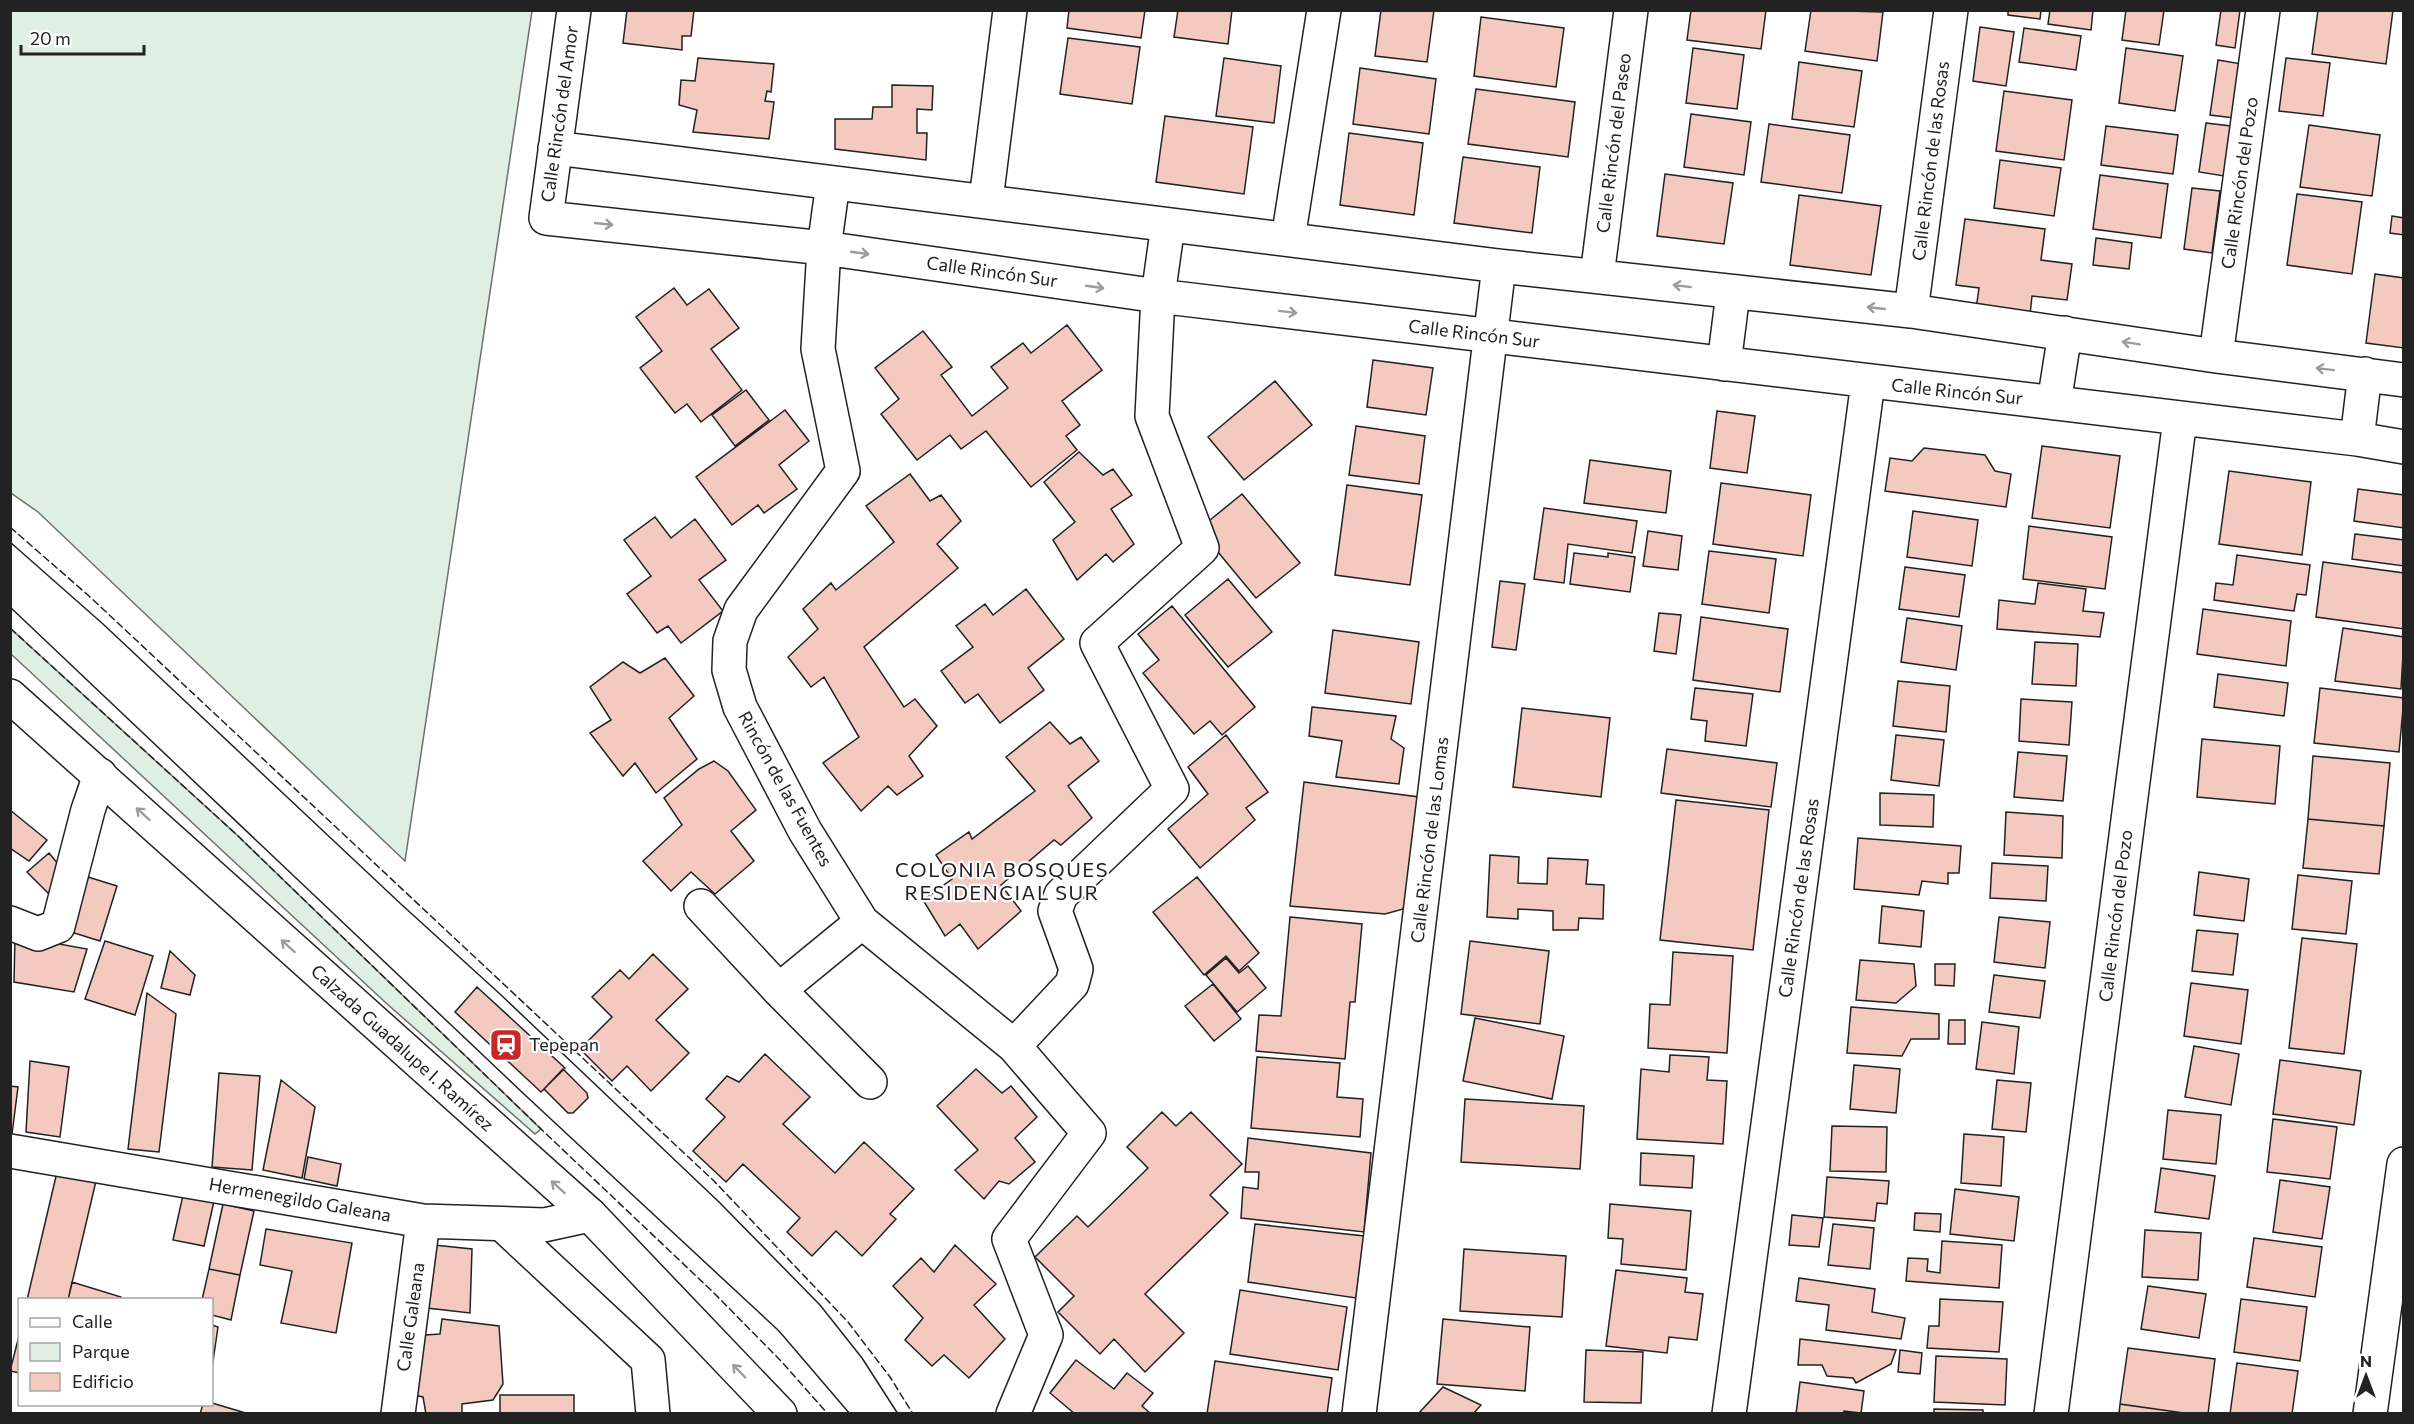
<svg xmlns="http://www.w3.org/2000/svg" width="2414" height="1424" font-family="Commissioner,sans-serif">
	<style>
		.green { fill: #e0efe3; stroke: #6f6f6f; stroke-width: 1.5 }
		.building { fill: #f3c9c0; stroke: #222; stroke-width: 1.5 }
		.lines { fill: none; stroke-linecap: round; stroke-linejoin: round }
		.minor-casing { stroke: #222; stroke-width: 36 }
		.major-casing { stroke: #222; stroke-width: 36 }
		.minor { stroke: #fff; stroke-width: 33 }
		.major { stroke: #fff; stroke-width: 33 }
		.tram { stroke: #222; stroke-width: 1.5 }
		.fence { stroke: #222; stroke-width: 1.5; stroke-dasharray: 8 3; stroke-linecap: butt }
		.oneway { stroke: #9c9c9c }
		.labels { text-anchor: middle; stroke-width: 4.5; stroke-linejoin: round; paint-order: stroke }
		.street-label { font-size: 18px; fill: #222; stroke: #fff }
		.poi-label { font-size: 18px; fill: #222; stroke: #fff; text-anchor: start }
		.neighbourhood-label { font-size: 20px; letter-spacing: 1.5px; fill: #222; stroke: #fff }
	</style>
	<rect width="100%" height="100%" fill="#fff"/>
	<!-- green -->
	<path class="green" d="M10,11H532L405,861L38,512L11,493Z
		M10,628L237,835L541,1129L535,1134L386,1003L11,654Z"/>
	<!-- building -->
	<path class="building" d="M627,10H694L691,36H682V50L623,43Z
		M1069,10H1145L1141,38L1067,28Z
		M1178,10H1232L1228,44L1174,37Z
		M1381,10H1434L1427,62L1375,56Z
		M1691,10H1766L1761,49L1687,40Z
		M1811,10L1883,12L1877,61L1805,51Z
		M2008,10H2041L2040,19L2008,15Z
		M2050,10H2093L2091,30L2048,24Z
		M2126,10H2164L2159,45L2122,40Z
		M2221,10H2240L2235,48L2216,45Z
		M2318,10H2393L2386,64L2312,54Z
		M1481,17L1564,28L1556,87L1474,76Z
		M1980,27L2014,32L2006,86L1973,81Z
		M2024,28L2081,36L2076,70L2019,62Z
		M1068,38L1140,47L1132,104L1060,94Z
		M1693,48L1744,55L1737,109L1686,103Z
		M2126,48L2183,56L2175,111L2119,103Z
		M698,58L774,64L771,92L767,91L765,101L774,102L769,139L693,132L697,110L679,105L681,80L695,81Z
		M1224,58L1281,66L1274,123L1216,116Z
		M2286,58L2330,63L2323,116L2279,111Z
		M2218,60L2242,64L2234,118L2210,115Z
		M1799,62L1862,71L1854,127L1792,119Z
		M1360,68L1436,79L1429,134L1353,124Z
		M892,85L933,86L932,110L917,109V133H927L926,160L835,149V119H872L873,107H892Z
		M1476,89L1575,102L1568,157L1468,144Z
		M2004,91L2072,100L2064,160L1996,151Z
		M1691,114L1751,122L1744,175L1684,167Z
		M1165,116L1253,127L1244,194L1156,182Z
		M2206,123L2231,126L2224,176L2199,172Z
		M1769,124L1850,135L1842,193L1761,182Z
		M2309,125L2380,135L2372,196L2300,187Z
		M2106,126L2178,135L2173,174L2101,165Z
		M1349,133L1423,143L1414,215L1340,205Z
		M1463,157L1540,167L1532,233L1454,223Z
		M2000,160L2061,168L2054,216L1994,208Z
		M1665,174L1733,183L1724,244L1657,236Z
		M2100,175L2168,184L2161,238L2093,229Z
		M2192,188L2220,191L2212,253L2184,249Z
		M2297,194L2362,202L2352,274L2287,265Z
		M1799,195L1881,206L1871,275L1790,265Z
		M2392,216L2404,218V235L2390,233Z
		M1965,219L2045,229L2041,260L2072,264L2067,300L2032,296L2030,315L1976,309L1979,288L1956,285Z
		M2096,238L2132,243L2129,269L2093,265Z
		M2375,274L2404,278V348L2366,343Z
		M674,288L687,305L709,289L739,328L711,349L742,390L701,422L687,404L675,413L640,368L662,351L636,317Z
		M1067,325L1102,370L1062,401L1080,425L1066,436L1077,450L1031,487L986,431L961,449L950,435L917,460L881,414L899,399L875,368L923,331L952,367L941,375L972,416L1008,388L991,367L1023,343L1031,353Z
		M1373,360L1433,368L1426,415L1367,407Z
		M1275,381L1312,425L1244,480L1208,437Z
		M746,390L769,420L735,446L712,415Z
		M785,410L809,441L779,465L797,489L764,513L758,505L732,525L696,477Z
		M1717,411L1755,416L1747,473L1710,468Z
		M1356,426L1425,436L1419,484L1349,475Z
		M2042,446L2120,456L2110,528L2032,518Z
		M1924,448L1985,455L1995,471L2011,474L2006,507L1885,491L1890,458L1912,461Z
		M1079,452L1103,475L1113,469L1132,495L1111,509L1134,544L1113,562L1106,554L1077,580L1053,540L1075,522L1044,482Z
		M1590,460L1671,471L1666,513L1584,503Z
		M2229,471L2311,482L2302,555L2219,544Z
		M910,474L930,501L941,495L961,521L937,544L958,568L864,647L904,707L915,699L937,726L909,756L923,776L897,795L888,786L861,811L823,763L859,737L824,677L811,687L788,657L818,629L803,609L831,583L836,590L894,542L866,506Z
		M1721,483L1811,495L1803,556L1713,544Z
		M1347,485L1422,495L1410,585L1335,575Z
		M2358,489L2404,495V528L2354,521Z
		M1242,494L1300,563L1256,598L1199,529Z
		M1544,508L1637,521L1632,553L1568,544L1564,583L1534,579Z
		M1913,511L1978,520L1972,566L1907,557Z
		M655,517L671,538L695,519L726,560L699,580L723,611L681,643L668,626L657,633L627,594L651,576L624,540Z
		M2029,526L2112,537L2105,589L2023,579Z
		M1648,531L1682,536L1678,570L1643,566Z
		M2355,534L2404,540V566L2352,559Z
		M1709,551L1776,559L1769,613L1702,604Z
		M1574,553L1608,557V553L1635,557L1630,592L1570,584Z
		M2237,555L2310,565L2306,595L2297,594L2294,611L2214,600L2216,583L2233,585Z
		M2323,562L2404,573V629L2316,617Z
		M1905,567L1965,575L1959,617L1899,609Z
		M1228,579L1272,632L1228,667L1185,615Z
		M1500,581L1525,584L1516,650L1492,647Z
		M2038,583L2086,589L2083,611L2104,613L2100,637L1997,629L1999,600L2035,604Z
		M1026,589L1064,639L1028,668L1044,690L1000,723L978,694L965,703L941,671L973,647L956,626L985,604L993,615Z
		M1172,606L1255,707L1222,735L1210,721L1194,734L1143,673L1159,660L1138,634Z
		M2203,609L2291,621L2286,666L2197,654Z
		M1659,613L1681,615L1676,654L1654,651Z
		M1701,617L1788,629L1780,692L1693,680Z
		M1907,618L1962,626L1956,670L1901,662Z
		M2343,628L2404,637L2401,689L2335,681Z
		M1333,630L1419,642L1411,704L1325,693Z
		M2035,642L2078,644L2076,686L2032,684Z
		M665,658L694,696L669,718L697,759L656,793L635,763L623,776L590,733L611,720L590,687L623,662L640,673Z
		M2218,674L2288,683L2284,716L2214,707Z
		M1898,681L1950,686L1946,732L1893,726Z
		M1695,688L1753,694L1746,746L1705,741L1707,721L1691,719Z
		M2320,688L2404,698L2399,752L2314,743Z
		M2021,699L2072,702L2069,745L2019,741Z
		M1312,707L1396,716L1391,739L1404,748L1399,784L1336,777L1342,741L1309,736Z
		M1522,708L1610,718L1601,797L1513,787Z
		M1050,722L1070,744L1081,737L1099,761L1068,786L1092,818L1061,845L1054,840L1001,885L1021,911L978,949L960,924L945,936L923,900L952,879L936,855L969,832L972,839L1035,791L1006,757Z
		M1226,735L1268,792L1246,808L1255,820L1200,868L1168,829L1208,794L1188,767Z
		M1896,735L1944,740L1939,786L1891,780Z
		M2202,739L2280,746L2275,804L2197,797Z
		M1667,749L1777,763L1771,807L1661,793Z
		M2018,752L2067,756L2063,801L2014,797Z
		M2313,756L2390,763L2384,826L2308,819Z
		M714,761L728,771L756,810L731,831L754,861L715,894L691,872L671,891L643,861L682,825L664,798L699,769Z
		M1304,782L1419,797L1407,908L1385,914L1290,906Z
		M1880,793L1934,795L1933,827L1880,825Z
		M1676,800L1769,810L1753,950L1660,940Z
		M10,810L47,840L29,861L10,848Z
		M2006,812L2063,816L2062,858L2004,855Z
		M2308,819L2384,826L2379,874L2303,868Z
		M1858,838L1961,846L1959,873H1948V884L1922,881L1919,895L1854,889Z
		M49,853L68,876L50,895L27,872Z
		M1490,855L1519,857L1518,883L1547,884L1548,858L1588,860L1586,884L1604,885L1603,919L1579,918L1578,930H1553V911L1518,909V919L1487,917Z
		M1992,863L2048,866L2046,901L1990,898Z
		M2199,872L2249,879L2244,921L2194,915Z
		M2298,875L2352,881L2346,934L2292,929Z
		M88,877L117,886L100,941L71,932Z
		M1197,877L1259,953L1239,971L1226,956L1204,975L1153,912Z
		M1882,906L1924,911L1921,947L1879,943Z
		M1290,917L1362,924L1355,1002H1350L1345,1059L1256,1051L1259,1015L1281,1016Z
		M1999,917L2050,922L2045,968L1994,962Z
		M2197,930L2238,934L2233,975L2192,971Z
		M15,936L87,949L74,992L14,982Z
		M2302,938L2357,944L2344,1054L2289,1048Z
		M105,941L153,956L135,1015L85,999Z
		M1470,941L1549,951L1540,1024L1461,1014Z
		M170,951L195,975L190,995L161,988Z
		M1673,952L1733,956L1727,1053L1648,1048L1650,1004L1670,1005Z
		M653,954L688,989L656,1020L689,1053L651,1091L627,1066L612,1081L580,1049L612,1017L592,997L620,970L629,979Z
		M1226,958L1239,973L1248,966L1266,988L1237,1012L1206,975Z
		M1860,960L1914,964L1916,986L1896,1003L1856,1000Z
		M1935,964H1955L1954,986L1935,985Z
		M1994,975L2045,981L2040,1018L1989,1012Z
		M2191,983L2248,990L2241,1044L2184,1036Z
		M1213,984L1241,1019L1214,1041L1185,1006Z
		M477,987L565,1068L541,1092L455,1012Z
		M147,993L176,1014L159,1152L128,1149Z
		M1851,1007L1939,1014V1039H1911L1902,1056L1847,1053Z
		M1475,1018L1564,1036L1552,1099L1463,1081Z
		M1949,1020H1965V1044H1948Z
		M1982,1022L2019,1027L2014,1074L1976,1069Z
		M2194,1046L2239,1054L2231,1105L2185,1097Z
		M765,1054L810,1097L783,1124L835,1173L864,1142L914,1189L890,1214L896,1219L862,1256L836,1231L812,1256L787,1232L800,1218L743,1164L726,1182L693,1151L725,1117L706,1099L727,1076L739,1082Z
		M1670,1055L1709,1057L1707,1080L1727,1081L1723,1144L1637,1139L1641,1069L1669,1072Z
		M1257,1057L1340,1063L1337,1097L1363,1099L1360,1137L1251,1128Z
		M2280,1060L2361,1071L2354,1125L2273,1114Z
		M30,1061L69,1067L60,1137L26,1132Z
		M1854,1065L1900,1069L1896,1113L1850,1109Z
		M563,1069L587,1093L588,1098L573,1113H568L544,1089Z
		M976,1069L1002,1093L1011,1086L1037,1117L1015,1138L1035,1162L1009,1184L999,1181L984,1199L955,1170L978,1150L937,1106Z
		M219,1073L260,1076L252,1170L212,1167Z
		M281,1080L315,1107L302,1178L263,1170Z
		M1997,1080L2031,1083L2026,1132L1992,1129Z
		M10,1086L18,1087L12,1134H10Z
		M1465,1099L1584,1106L1580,1169L1461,1162Z
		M2168,1110L2221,1115L2216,1164L2163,1159Z
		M1162,1112L1176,1126L1191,1112L1242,1164L1210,1195L1228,1213L1145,1294L1184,1333L1145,1372L1114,1339L1100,1354L1058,1312L1074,1296L1035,1257L1077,1216L1088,1227L1148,1168L1127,1147Z
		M2273,1119L2337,1127L2330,1179L2267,1172Z
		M1832,1126L1887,1127L1886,1172L1830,1171Z
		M1964,1134L2004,1137L2001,1186L1961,1183Z
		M1248,1138L1371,1153L1364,1232L1241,1218L1243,1187L1258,1189L1259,1172H1245Z
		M1641,1153L1694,1156L1692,1188L1640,1185Z
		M308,1157L341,1164L337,1186L304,1179Z
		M2161,1168L2215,1176L2209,1219L2155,1212Z
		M57,1172L96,1181L68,1300H27Z
		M1827,1177L1889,1181L1887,1204L1877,1203L1875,1221L1824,1217Z
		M2280,1180L2330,1187L2322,1239L2273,1232Z
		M1955,1189L2019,1197L2014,1241L1950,1234Z
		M183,1195L214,1201L204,1246L173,1240Z
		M223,1204L254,1211L240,1275L209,1269Z
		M1610,1204L1691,1211L1686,1270L1621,1264L1623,1239L1608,1238Z
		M1915,1213L1941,1214L1940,1232L1914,1230Z
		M1792,1215L1823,1218L1819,1247L1789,1245Z
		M1255,1224L1364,1236L1356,1298L1248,1282Z
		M1833,1224L1874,1228L1870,1269L1828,1265Z
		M266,1229L352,1243L336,1333L281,1323L292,1271L260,1265Z
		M2145,1230L2201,1233L2198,1280L2142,1277Z
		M2254,1238L2322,1247L2315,1297L2247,1287Z
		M1942,1241L2002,1245L1999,1288L1906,1281L1908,1258L1928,1259L1927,1271L1940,1273Z
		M434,1245L472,1249L470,1313L427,1308Z
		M955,1245L996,1284L974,1305L1005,1339L969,1378L944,1355L932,1366L905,1340L923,1318L893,1286L921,1258L934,1272Z
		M1464,1249L1566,1256L1562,1317L1460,1311Z
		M209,1269L240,1275L231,1320L212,1315V1300H202Z
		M1616,1270L1687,1278L1685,1292L1703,1294L1697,1340L1669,1337L1667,1353L1606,1346Z
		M1799,1278L1875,1289L1872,1312L1905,1318L1901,1339L1826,1330L1829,1305L1796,1301Z
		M72,1282L121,1297V1300H68Z
		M2148,1286L2206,1294L2199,1338L2141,1329Z
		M1240,1290L1347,1307L1338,1370L1230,1354Z
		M1940,1299L2003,1302L1999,1352L1927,1348L1929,1326H1939Z
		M2241,1299L2307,1307L2300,1361L2234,1352Z
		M442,1319L499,1326L503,1384L493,1400L462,1404V1414H426L423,1397L413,1395L425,1335L440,1334Z
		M1443,1319L1530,1327L1525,1391L1437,1384Z
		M212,1325L218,1327L212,1368Z
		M20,1332V1373L10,1371Z
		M1800,1339L1896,1350L1891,1364L1856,1383L1853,1378L1827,1376L1822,1365H1798Z
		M2128,1348L2215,1359L2208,1414H2191L2120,1404Z
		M1586,1350L1643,1352L1641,1403L1584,1402Z
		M1900,1350L1922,1353L1920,1374L1898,1372Z
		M1936,1356L2007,1359L2005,1405L1934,1402Z
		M1076,1360L1114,1389L1127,1373L1153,1393L1142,1406L1151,1414H1075L1050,1393Z
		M1215,1361L1332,1378L1327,1414H1207Z
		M2237,1363L2298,1371L2292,1414H2230Z
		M1800,1382L1864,1391L1861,1413L1844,1411V1414H1796Z
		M1443,1387L1481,1405L1473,1414H1418Z
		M500,1395H574V1414H500Z
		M212,1403L249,1414H200L203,1404Z
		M2120,1404L2191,1414H2119Z
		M1934,1409L1983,1410V1414H1934Z"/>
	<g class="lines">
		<!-- minor casing -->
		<g class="minor-casing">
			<path id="minor" d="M574,10L546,218L824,248L1158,296L2357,439L2404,447
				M555,148L1499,266L1911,311L2216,356L2404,380
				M833,183L824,248L818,349L843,471L741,610L730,641L729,670L740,707L805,831L862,922L1014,1046
				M986,200L1010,10
				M1288,239L1324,10
				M1597,276L1631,10
				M1911,311L1951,10
				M2216,356L2263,10
				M1724,364L1733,293
				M2054,403L2065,333
				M2357,439L2365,374
				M701,906L779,990L870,1082
				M10,923L38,934L58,926L88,810L100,775
				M779,990L862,922
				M10,1151L423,1221L544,1225L590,1215
				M502,1224L648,1360L653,1414
				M398,1414L423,1221
				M1013,1414L1046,1335L1009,1239L1089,1133L1014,1046L1072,984L1076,969L1055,911L1061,895L1172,789L1097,643L1202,548L1152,416L1158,296L1168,225
				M1359,1414L1499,266
				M1729,1414L1868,382
				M2051,1414L2180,419
				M2370,1414L2404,1164"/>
		</g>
		<!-- major casing -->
		<g class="major-casing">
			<path id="major" d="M10,696L590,1215L780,1414"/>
		</g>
		<!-- minor -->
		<use href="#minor" class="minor"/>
		<!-- major -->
		<use href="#major" class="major"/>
		<!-- tram -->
		<path class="tram" d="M10,542L103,624L402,905L500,994L719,1202L820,1305L862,1358L898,1414
			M10,607L525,1095L779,1331L850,1414"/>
		<!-- fence -->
		<path class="fence" d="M10,527L89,596L714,1181L848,1322L890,1377L913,1414
			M10,628L237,835L541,1129L713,1292L781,1361L828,1414"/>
	</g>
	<!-- one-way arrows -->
	<defs><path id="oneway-shaft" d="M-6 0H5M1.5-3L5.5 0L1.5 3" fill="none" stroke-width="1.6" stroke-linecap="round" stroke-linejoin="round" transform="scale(1.5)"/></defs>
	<g class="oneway">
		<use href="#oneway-shaft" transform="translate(604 224) rotate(6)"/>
		<use href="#oneway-shaft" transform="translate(860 253) rotate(8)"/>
		<use href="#oneway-shaft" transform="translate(1682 286) rotate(-173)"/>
		<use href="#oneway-shaft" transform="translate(1095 287) rotate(8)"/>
		<use href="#oneway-shaft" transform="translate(1876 308) rotate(-174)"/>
		<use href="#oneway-shaft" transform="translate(1288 312) rotate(7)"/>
		<use href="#oneway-shaft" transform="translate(2131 343) rotate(-171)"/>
		<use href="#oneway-shaft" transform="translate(2325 369) rotate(-173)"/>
		<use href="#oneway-shaft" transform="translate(143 814) rotate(-138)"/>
		<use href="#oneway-shaft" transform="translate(288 946) rotate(-138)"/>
		<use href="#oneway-shaft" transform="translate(558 1187) rotate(-138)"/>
		<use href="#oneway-shaft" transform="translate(739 1371) rotate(-134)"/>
	</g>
	<!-- icons -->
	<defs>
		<g id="station-square" transform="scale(1.725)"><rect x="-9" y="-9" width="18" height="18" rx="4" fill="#c62828" stroke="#fff"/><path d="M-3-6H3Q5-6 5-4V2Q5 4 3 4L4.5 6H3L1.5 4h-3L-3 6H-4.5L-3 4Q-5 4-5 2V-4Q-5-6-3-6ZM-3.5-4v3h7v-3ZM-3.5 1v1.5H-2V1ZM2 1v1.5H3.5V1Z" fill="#fff"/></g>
	</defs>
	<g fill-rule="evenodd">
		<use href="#station-square" x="506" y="1045"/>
	</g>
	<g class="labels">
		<!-- street labels -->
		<g class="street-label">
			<text transform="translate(560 114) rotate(-82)" y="6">Calle Rincón del Amor</text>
			<text transform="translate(1614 143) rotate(-83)" y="6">Calle Rincón del Paseo</text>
			<text transform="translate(1931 161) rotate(-83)" y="6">Calle Rincón de las Rosas</text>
			<text transform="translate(2240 183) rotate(-82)" y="6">Calle Rincón del Pozo</text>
			<text transform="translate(992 272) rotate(8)" y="6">Calle Rincón Sur</text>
			<text transform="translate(1474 334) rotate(7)" y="6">Calle Rincón Sur</text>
			<text transform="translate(1957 392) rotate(6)" y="6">Calle Rincón Sur</text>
			<text transform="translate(785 789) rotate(61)" y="6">Rincón de las Fuentes</text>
			<text transform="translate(1430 840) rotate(-83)" y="6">Calle Rincón de las Lomas</text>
			<text transform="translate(1799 898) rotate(-82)" y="6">Calle Rincón de las Rosas</text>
			<text transform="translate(2116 916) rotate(-83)" y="6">Calle Rincón del Pozo</text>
			<text transform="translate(402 1048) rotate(42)" y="6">Calzada Guadalupe I. Ramírez</text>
			<text transform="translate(300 1200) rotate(10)" y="6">Hermenegildo Galeana</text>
			<text transform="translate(411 1317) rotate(-82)" y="6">Calle Galeana</text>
		</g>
		<!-- poi labels -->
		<g class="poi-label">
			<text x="529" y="1051">Tepepan</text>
		</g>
		<!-- neighbourhood labels -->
		<g class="neighbourhood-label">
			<text x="1002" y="877">COLONIA BOSQUES<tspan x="1002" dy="23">RESIDENCIAL SUR</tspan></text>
		</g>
	</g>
	<!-- border -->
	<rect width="2414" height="1424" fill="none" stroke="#222222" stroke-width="24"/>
	<!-- legend -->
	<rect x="18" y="1298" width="195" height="108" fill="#ffffff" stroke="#a7a7a7" stroke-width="1.5"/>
	<rect x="30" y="1318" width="30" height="9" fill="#ffffff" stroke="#a7a7a7" stroke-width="1.5"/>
	<text x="72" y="1328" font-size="18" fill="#222222">Calle</text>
	<rect x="30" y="1343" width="30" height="18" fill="#e0efe3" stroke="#a7a7a7" stroke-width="1.5"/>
	<text x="72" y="1358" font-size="18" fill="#222222">Parque</text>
	<rect x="30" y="1373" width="30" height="18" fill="#f3c9c0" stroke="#a7a7a7" stroke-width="1.5"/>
	<text x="72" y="1388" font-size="18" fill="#222222">Edificio</text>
	<!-- north arrow -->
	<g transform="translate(2366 1376)" stroke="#ffffff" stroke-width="4.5" paint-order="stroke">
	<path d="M0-4.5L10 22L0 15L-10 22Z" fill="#222222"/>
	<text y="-9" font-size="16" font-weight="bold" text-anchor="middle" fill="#222222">N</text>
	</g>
	<!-- scale -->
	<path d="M21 45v9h123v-9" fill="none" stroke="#222222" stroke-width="3"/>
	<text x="30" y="45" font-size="18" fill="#222222" stroke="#ffffff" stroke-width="4.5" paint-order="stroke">20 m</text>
</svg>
